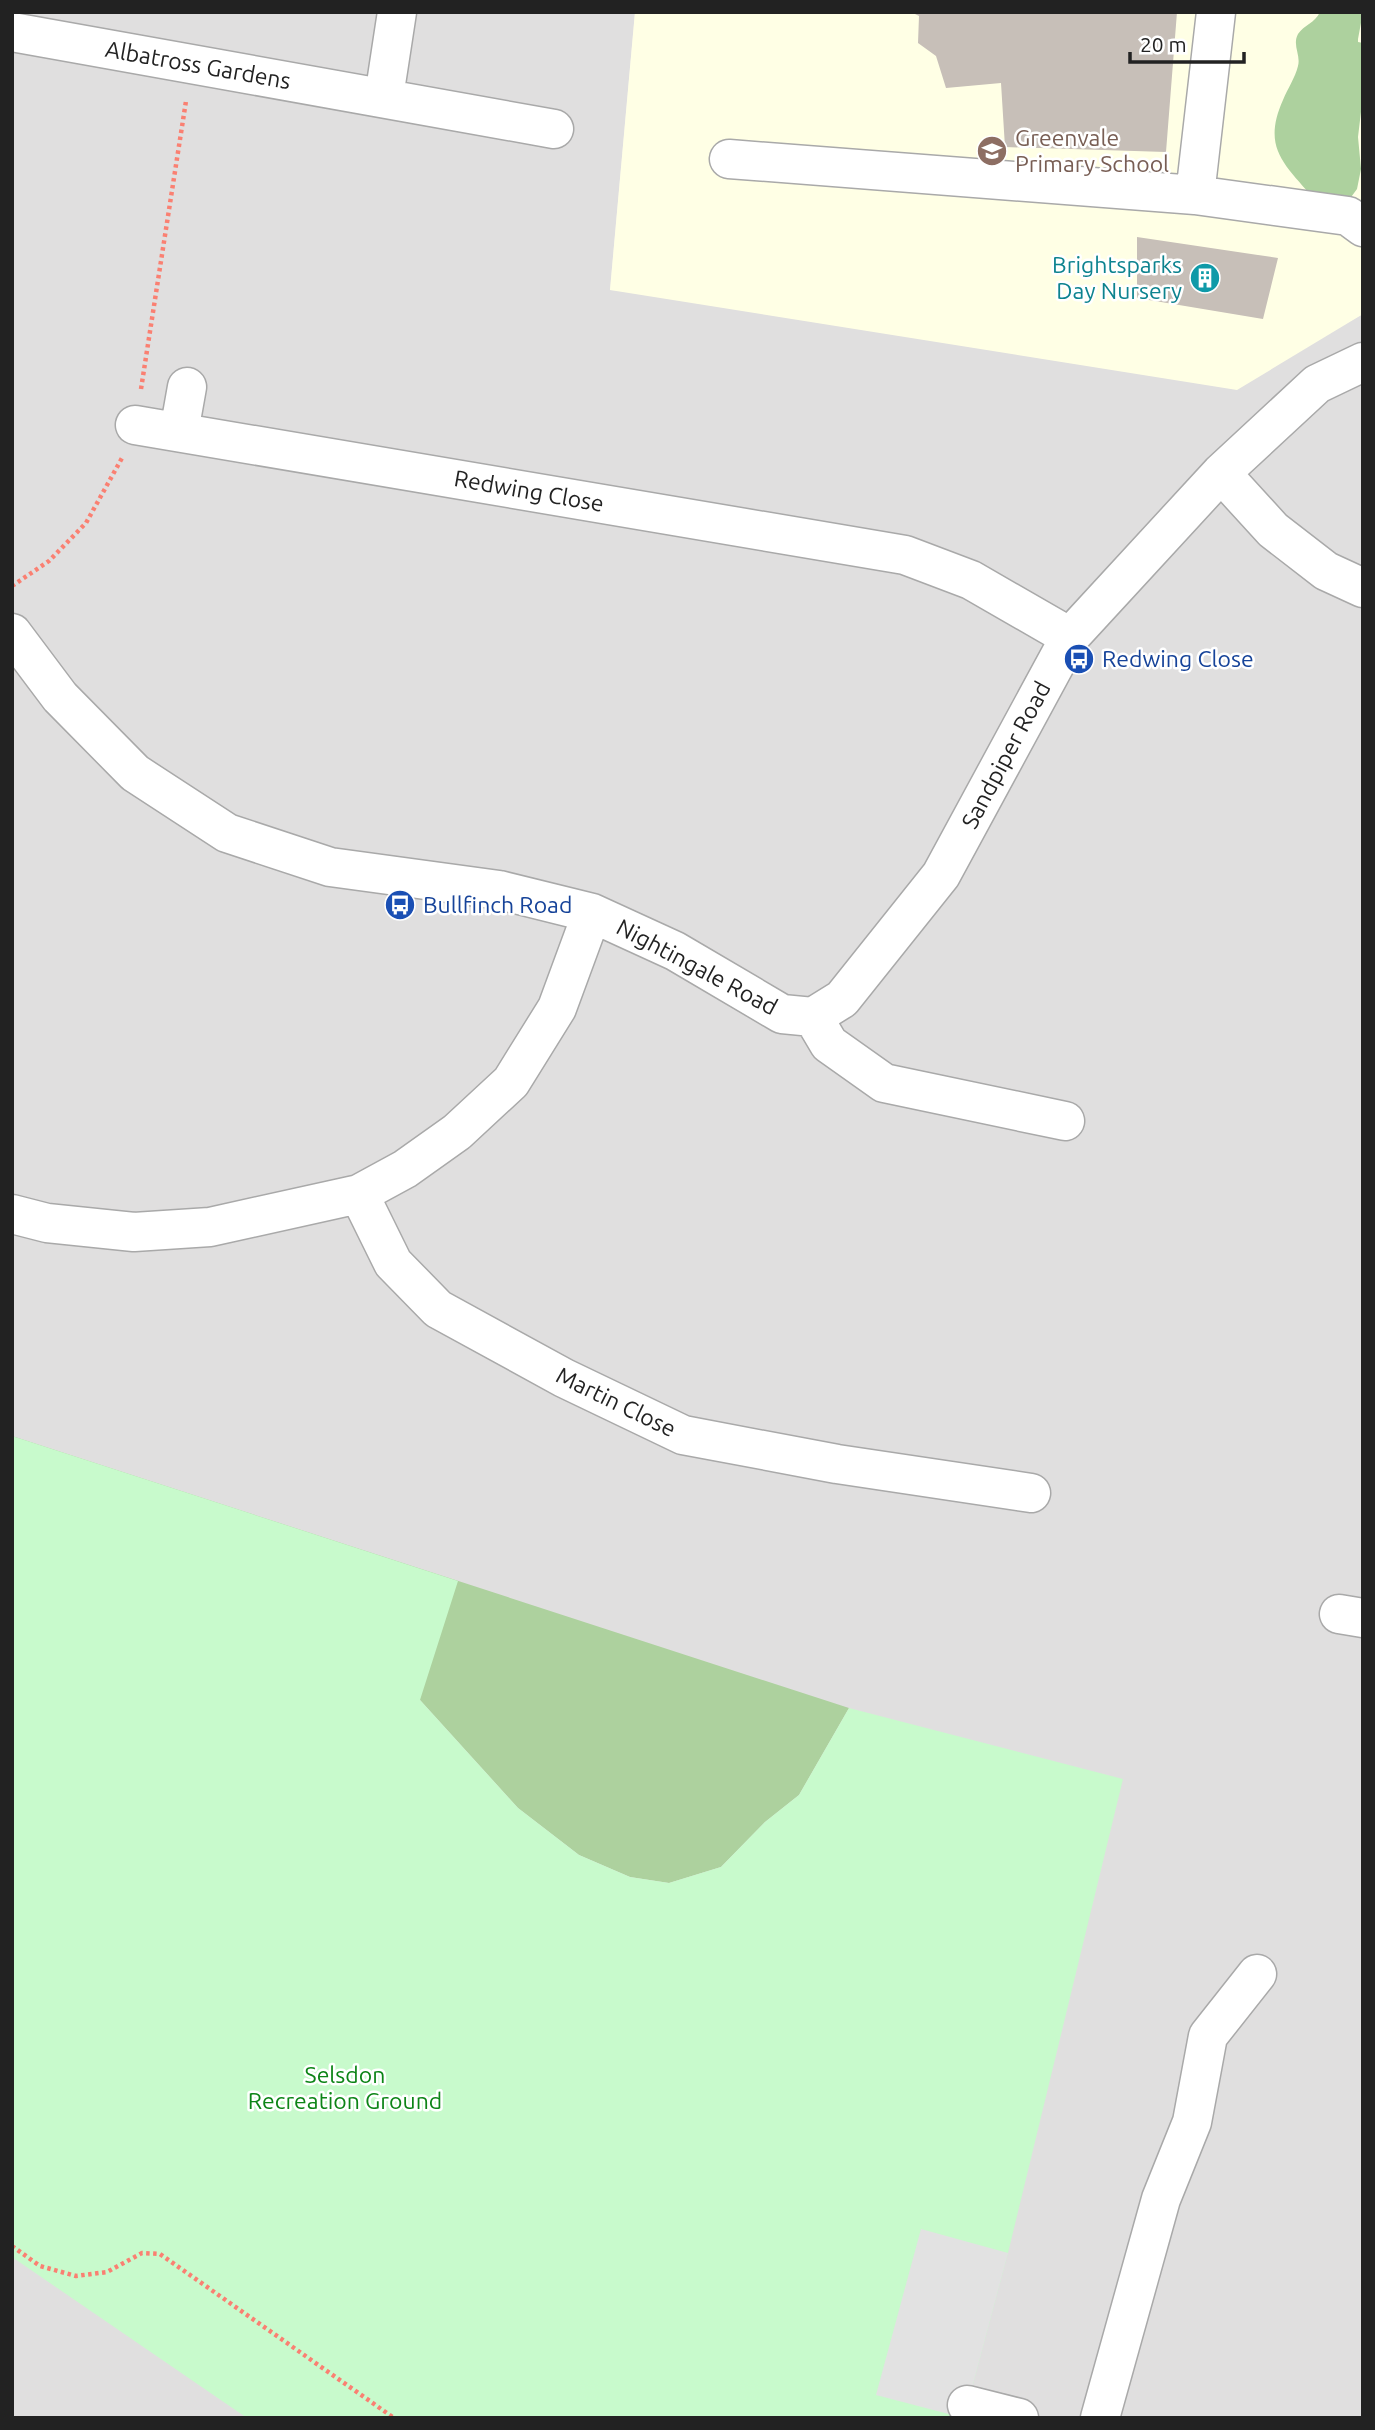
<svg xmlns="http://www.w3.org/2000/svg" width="1375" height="2430" font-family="Ubuntu,sans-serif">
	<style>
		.residential { fill: #e0dfdf }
		.education { fill: #ffffe5 }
		.forest { fill: #add19e }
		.park { fill: #c8facc }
		.parking { fill: #e2e2e2 }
		.building { fill: #c7bfb8 }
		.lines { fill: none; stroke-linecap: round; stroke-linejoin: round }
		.minor-casing { stroke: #a9a9a9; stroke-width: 41 }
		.path { stroke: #fa8072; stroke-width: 4.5; stroke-dasharray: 3.5 3.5; stroke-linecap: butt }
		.minor { stroke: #fff; stroke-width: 38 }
		.labels { text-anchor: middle; stroke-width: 5; stroke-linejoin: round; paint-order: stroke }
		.street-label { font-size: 23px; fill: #222; stroke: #fff }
		.education-label { font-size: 23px; fill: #785e54; stroke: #fff; text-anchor: start }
		.culture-label { font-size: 23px; fill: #0d838f; stroke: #fff; text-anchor: end }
		.transit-label { font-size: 23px; fill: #164399; stroke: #fff; text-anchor: start }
		.park-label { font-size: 23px; fill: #0c8416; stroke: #fff }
	</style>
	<rect width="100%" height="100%" fill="#f2efe9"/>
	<!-- residential -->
	<path class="residential" d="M12,12H635L610,290L1320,338L1363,314V2418H12Z"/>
	<!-- education -->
	<path class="education" d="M635,12H1363V314L1237,390L610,290Z"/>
	<!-- forest -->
	<path class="forest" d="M1320,12H1363L1358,39V42L1363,43V95L1358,137L1361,169L1357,189L1346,204L1314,199C1286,165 1261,149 1283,100C1288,88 1295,78 1298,66C1301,55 1292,45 1298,34C1304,25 1315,23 1320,12Z
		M12,1436L849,1708L799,1795L765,1822L721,1867L669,1883L630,1877L579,1855L518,1808L420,1700Z"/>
	<!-- park -->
	<path class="park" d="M12,1436L458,1581L420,1700L518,1808L579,1855L630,1877L669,1883L721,1867L765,1822L799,1795L849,1708L1123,1779L1008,2253L964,2418H247L12,2257Z"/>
	<!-- parking -->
	<path class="parking" d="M921,2229L1008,2253L964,2418L876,2395Z"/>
	<!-- building -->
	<path class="building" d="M911,12H1177L1166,152L1005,147L1001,83L946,88L936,56L918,43L919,16Z
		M1137,237L1278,258L1263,319L1137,298Z"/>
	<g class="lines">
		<!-- minor casing -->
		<g class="minor-casing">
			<path id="minor" d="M12,32L554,129
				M384,97L397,12
				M729,159L1195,195L1348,216L1363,227
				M1195,195L1216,12
				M135,425L905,555L971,580L1070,637
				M179,432L187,387
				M1221,473L1273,530L1326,571L1363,588
				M12,633L60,697L135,773L227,833L330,867L499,890L592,913L675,951L782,1014L813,1017
				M813,1017L842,999L941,875L1070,637L1221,473L1317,384L1363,362
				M813,1017L829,1044L884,1083L1065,1121
				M359,1194L393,1263L438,1309L564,1378L683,1435L837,1464L1031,1493
				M12,1214L47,1223L134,1232L210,1227L359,1194L405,1169L457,1132L511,1082L557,1008L592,913
				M1339,1614L1363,1618
				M967,2405L1019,2418
				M1100,2418L1161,2199L1192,2122L1208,2036L1257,1974"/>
		</g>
		<!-- path -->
		<path class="path" d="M141,389L186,101
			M12,586L49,561L86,523L122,458
			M12,2246L40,2266L76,2276L107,2272L142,2253L160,2254L394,2418"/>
		<!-- minor -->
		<use href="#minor" class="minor"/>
	</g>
	<!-- icons -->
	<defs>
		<g id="school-disc" transform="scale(1.575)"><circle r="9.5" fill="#8d6e63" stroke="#fff"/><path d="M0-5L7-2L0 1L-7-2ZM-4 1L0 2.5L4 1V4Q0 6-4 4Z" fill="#fff"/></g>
		<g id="building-disc" transform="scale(1.575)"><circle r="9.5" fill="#0f9aa8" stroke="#fff"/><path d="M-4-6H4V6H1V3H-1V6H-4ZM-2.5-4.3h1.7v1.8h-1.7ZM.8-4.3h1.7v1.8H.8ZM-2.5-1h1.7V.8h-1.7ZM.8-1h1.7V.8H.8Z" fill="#fff"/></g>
		<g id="bus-disc" transform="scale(1.575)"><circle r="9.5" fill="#1a4fb4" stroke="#fff"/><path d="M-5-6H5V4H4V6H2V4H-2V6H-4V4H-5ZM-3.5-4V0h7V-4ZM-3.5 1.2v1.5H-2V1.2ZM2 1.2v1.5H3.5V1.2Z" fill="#fff"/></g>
	</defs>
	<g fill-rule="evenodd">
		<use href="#school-disc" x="992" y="151"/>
		<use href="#building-disc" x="1205" y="278"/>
		<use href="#bus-disc" x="1079" y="659"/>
		<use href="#bus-disc" x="400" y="905"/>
	</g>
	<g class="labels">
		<!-- street labels -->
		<g class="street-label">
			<text transform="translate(198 65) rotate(10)" y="8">Albatross Gardens</text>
			<text transform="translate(529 491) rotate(10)" y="8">Redwing Close</text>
			<text transform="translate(1006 755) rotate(-62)" y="8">Sandpiper Road</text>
			<text transform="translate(697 967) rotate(28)" y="8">Nightingale Road</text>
			<text transform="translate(616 1402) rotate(26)" y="8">Martin Close</text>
		</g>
		<!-- education labels -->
		<g class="education-label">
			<text x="1015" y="146">Greenvale<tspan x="1015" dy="26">Primary School</tspan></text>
		</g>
		<!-- culture labels -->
		<g class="culture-label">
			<text x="1182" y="273">Brightsparks<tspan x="1182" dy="26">Day Nursery</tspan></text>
		</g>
		<!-- transit labels -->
		<g class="transit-label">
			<text x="1102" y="667">Redwing Close</text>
			<text x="423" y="913">Bullfinch Road</text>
		</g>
		<!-- park labels -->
		<g class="park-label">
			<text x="345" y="2083">Selsdon<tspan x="345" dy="26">Recreation Ground</tspan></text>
		</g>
	</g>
	<!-- border -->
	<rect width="1375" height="2430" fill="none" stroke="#222222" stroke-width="28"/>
	<!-- scale -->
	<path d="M1130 52v10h114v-10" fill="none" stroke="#222222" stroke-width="3.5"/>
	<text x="1140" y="52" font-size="21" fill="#222222" stroke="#ffffff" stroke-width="5" paint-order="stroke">20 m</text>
</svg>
